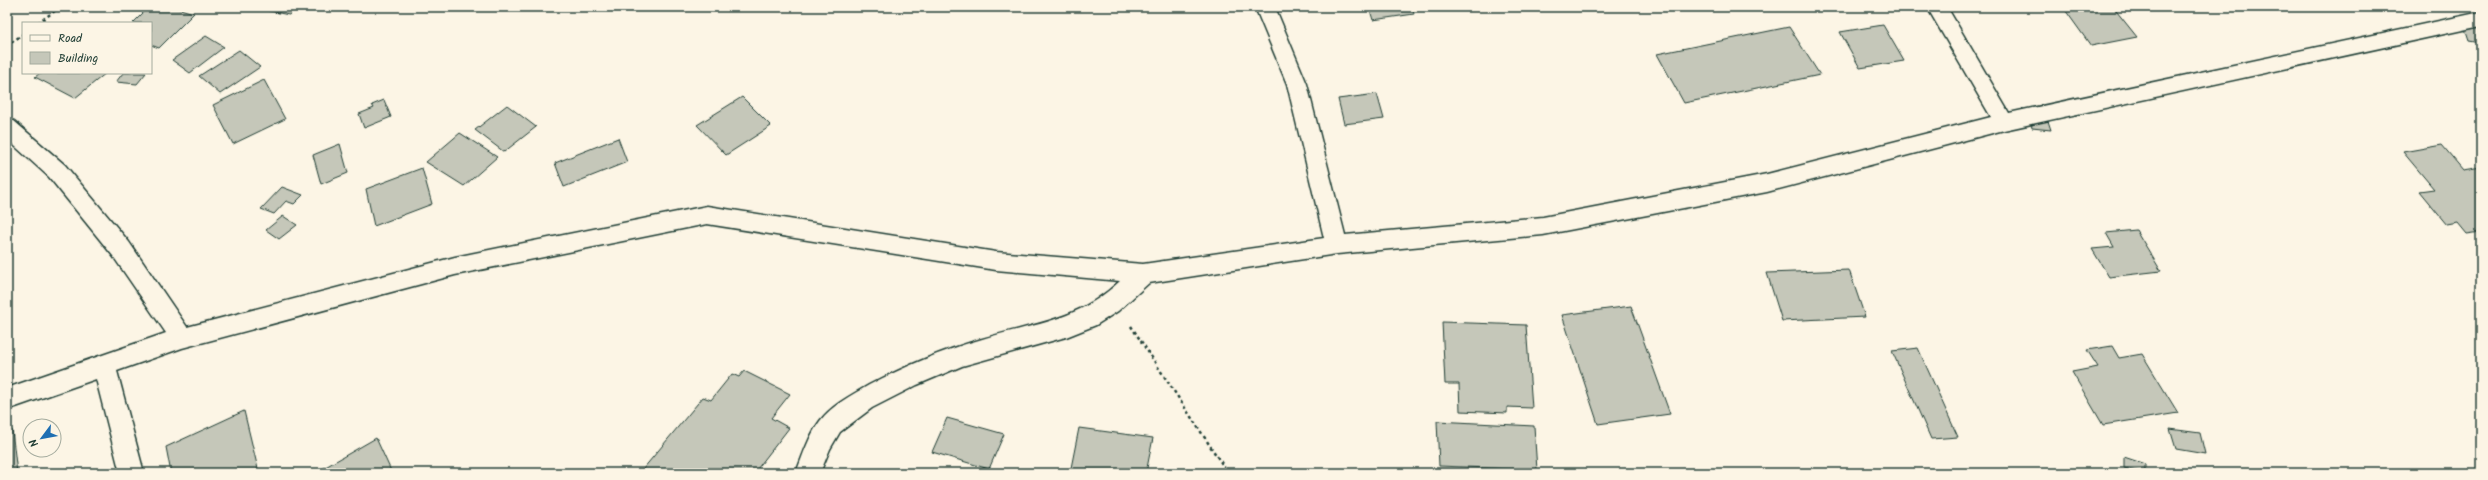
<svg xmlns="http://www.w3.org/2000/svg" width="2488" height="480" font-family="Kalam,sans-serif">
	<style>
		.building { fill: #c5c7b9; stroke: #1f3d34 }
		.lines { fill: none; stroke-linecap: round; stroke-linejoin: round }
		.minor-casing { stroke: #1f3d34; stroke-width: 3 }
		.path { stroke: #1f3d34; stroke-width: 2.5; stroke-dasharray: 3 3; stroke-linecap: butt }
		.minor { fill: #fcf5e5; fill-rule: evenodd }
	</style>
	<rect width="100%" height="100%" fill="#fcf5e5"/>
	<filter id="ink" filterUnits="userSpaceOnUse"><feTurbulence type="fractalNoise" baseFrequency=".025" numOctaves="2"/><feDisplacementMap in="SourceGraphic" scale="8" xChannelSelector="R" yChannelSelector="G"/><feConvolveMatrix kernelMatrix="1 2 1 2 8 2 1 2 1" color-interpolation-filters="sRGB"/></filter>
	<g filter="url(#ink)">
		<!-- building -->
		<path class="building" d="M149,7H173L194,13L159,48L151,45V23H133Z
			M251,7H296L289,15Z
			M1369,7H1412L1414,14L1373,20Z
			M2063,7H2113L2137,37L2091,46Z
			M2463,23L2481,26V43L2469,41Z
			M1883,25L1904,61L1860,68L1840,32Z
			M1789,27L1820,75L1684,103L1657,54Z
			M206,36L224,47L190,73L172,60Z
			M239,50L260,67L220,94L199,76Z
			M40,73H106L75,98L35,77Z
			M123,73H146L137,84L116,82Z
			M264,80L285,119L233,144L213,105Z
			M1377,94L1384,119L1344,124L1338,99Z
			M742,97L771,126L726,155L697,125Z
			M384,100L391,117L364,128L359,114L374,108L372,105Z
			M507,105L536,127L504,152L475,130Z
			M2030,120L2048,121L2051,130L2032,128Z
			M460,133L497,157L464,186L426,162Z
			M618,138L627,162L564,187L555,163Z
			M340,144L348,173L321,184L313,155Z
			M2442,145L2463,170L2481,167V232L2467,234L2458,223L2447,225L2419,191L2434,189L2403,152Z
			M422,168L432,204L374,226L366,189Z
			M282,187L303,195L294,204L286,201L274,214L261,209Z
			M283,216L297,225L279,239L266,230Z
			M2136,230L2161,271L2109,277L2092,249L2114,247L2106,233Z
			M1849,270L1865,317L1782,321L1767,273Z
			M1631,306L1670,414L1598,424L1562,315Z
			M1442,322L1526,325L1532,408L1507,407V413L1460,411L1459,384H1445Z
			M2112,346L2119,358L2142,354L2178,413L2103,425L2072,372L2098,367L2087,350Z
			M1918,348L1958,437L1931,439L1892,351Z
			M744,371L790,394L771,418L789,428L754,473H650L643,469L703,397L711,400L732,374L739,377Z
			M244,411L259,473H171L166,447Z
			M947,418L1004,434L989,469L932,452Z
			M1437,421L1534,426L1537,470L1439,466Z
			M1079,428L1153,438L1146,473H1070Z
			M2170,429L2200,433L2205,454L2176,449Z
			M12,430L17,473H7V432Z
			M376,438L392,473H315Z
			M2124,457L2145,464V473L2124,468Z"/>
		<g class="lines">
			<!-- minor casing -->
			<g class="minor-casing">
				<path id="minor" d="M1255,7H1275L1307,84L1345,235L1543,217L1767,174L1991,117L1927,7H1947L2009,113L2481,12V26L2004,130L1767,192L1543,235L1337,254L1149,283L1118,311L1096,325L1066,337L962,366L917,385L872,408L840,432L830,449L820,473H796C803,455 809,436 820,421C832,405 852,395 869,385C904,367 941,351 979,340C1034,323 1075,323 1120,281L996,270L707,224L455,275L182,348L117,371L144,473H120L96,379L7,410V388L166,333L113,256L49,177L7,139V119L14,121L65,165L129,242L187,327L455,257L707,206L996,252L1143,264L1324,238L1287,84Z"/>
			</g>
			<!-- path -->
			<path class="path" d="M38,23L60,7
				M7,46L23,34
				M1131,326L1228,473"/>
			<!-- minor -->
			<use href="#minor" class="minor"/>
		</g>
	</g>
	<!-- margin -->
	<rect width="2488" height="480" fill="none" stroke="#fcf5e5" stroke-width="24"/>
	<rect x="12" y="12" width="2464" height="456" fill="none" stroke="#1f3d34" stroke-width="1.5" filter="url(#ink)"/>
	<!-- legend -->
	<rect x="22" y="22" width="130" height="52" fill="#fcf5e5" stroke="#a4ab9e"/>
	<rect x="30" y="35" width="20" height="6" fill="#fcf5e5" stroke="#a4ab9e"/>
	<text x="58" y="42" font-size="12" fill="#1f3d34">Road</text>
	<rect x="30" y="52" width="20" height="12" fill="#c5c7b9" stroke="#a4ab9e"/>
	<text x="58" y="62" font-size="12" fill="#1f3d34">Building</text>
	<!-- north arrow -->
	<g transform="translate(42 438) rotate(238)"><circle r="19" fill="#fcf5e5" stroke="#a4ab9e"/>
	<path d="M0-3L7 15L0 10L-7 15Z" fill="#1f6fb2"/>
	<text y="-6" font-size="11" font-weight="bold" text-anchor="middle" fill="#1f3d34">N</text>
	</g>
</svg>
